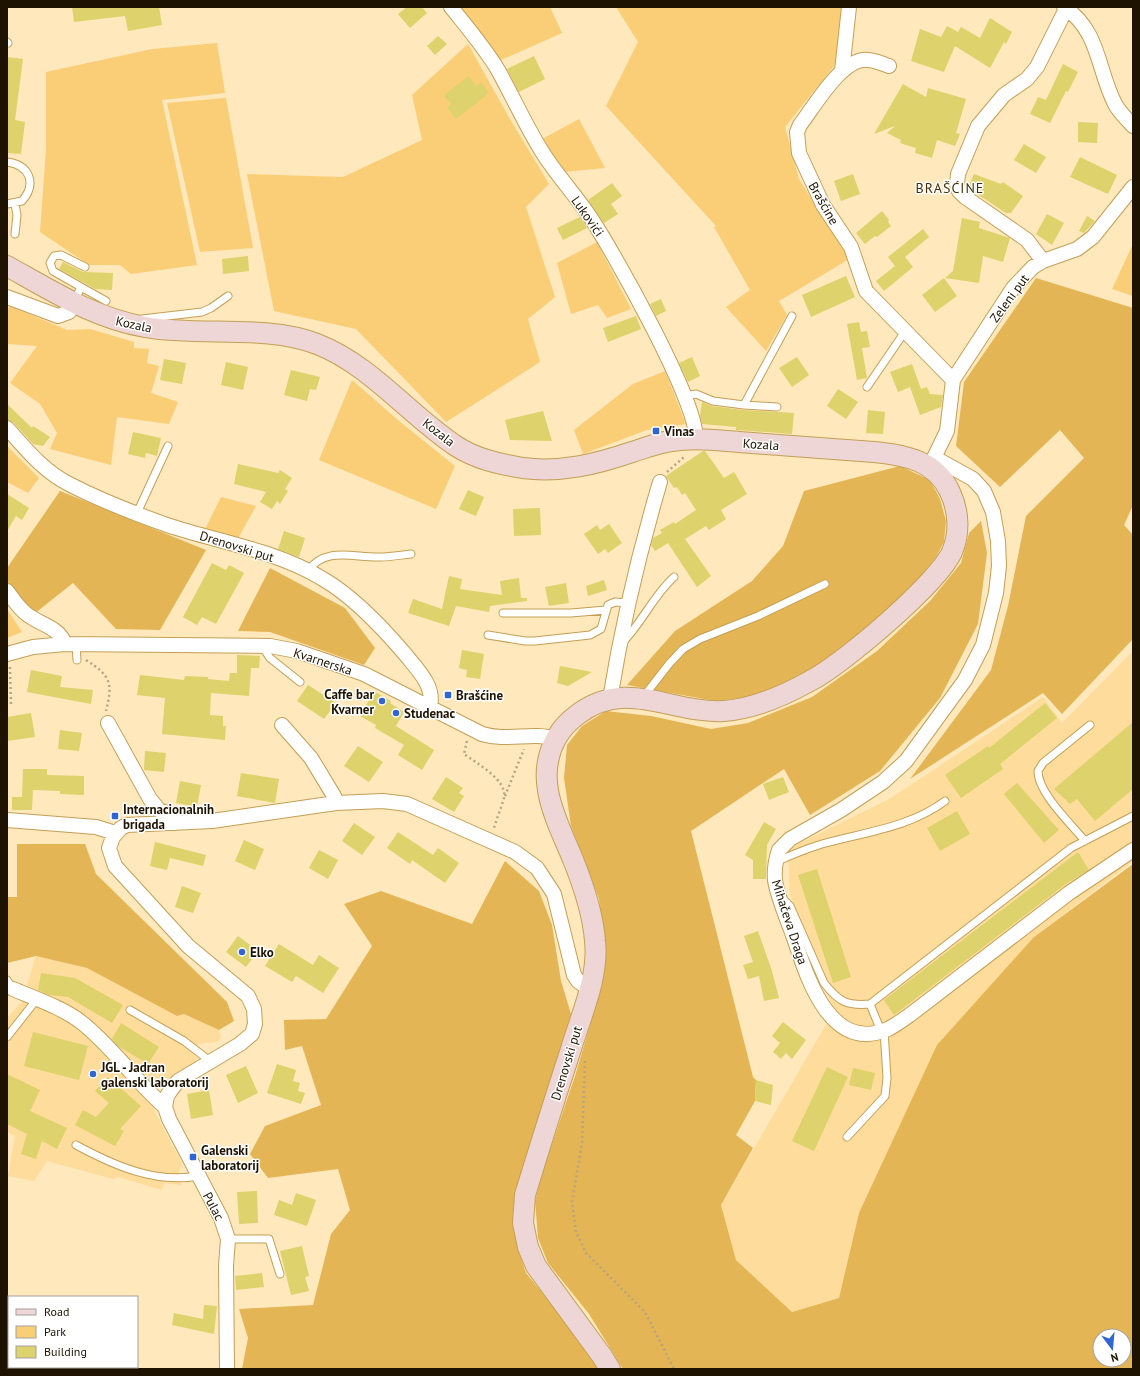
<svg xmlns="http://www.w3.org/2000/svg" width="1140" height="1376" font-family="'PT Sans',sans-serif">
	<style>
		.built { fill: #fedc9b }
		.green { fill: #face77 }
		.forest { fill: #e4b555; fill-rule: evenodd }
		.building { fill: #ddd26b }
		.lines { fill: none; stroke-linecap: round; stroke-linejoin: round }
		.service-casing { stroke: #c49f55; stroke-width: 9 }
		.minor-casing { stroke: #c49f55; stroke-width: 16 }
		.secondary-casing { stroke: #c49f55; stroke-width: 22 }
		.path { stroke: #b8a480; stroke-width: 2.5; stroke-dasharray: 2 3; stroke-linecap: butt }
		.service { stroke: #fff; stroke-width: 7 }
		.minor { stroke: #fff; stroke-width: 14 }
		.secondary { stroke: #edd6d5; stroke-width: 20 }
		.poi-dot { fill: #3265d4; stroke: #fff; stroke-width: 1.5 }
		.labels { text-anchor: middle; stroke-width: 3; stroke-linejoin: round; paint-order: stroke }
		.street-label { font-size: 13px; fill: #1e1300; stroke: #fff }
		.poi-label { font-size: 13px; font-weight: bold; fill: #1e1300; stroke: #fff; text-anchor: start }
		.neighbourhood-label { font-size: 14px; letter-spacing: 1px; fill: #433006; stroke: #fff }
	</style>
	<rect width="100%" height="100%" fill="#ffe8bc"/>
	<!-- built -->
	<path class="built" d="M1133,651V861L1034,937L859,1213L839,1298L792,1312L736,1260L721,1205L834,1011L790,894L788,849L891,798L1043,697L1062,723Z
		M36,956L87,968L177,1016L184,1014L219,1030L221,1038L217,1042L198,1044L191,1052L197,1058L196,1061L164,1086L158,1088L153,1108L182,1164L179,1171L181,1185L164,1183L162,1190L118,1177L113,1179L47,1161L34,1181L8,1176L15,1136L7,1132V1018L22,1002Z"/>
	<!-- green -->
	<path class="green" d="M465,7H550L562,33L499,61L458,10Z
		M616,7H846L838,61L785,127L799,179L849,259L779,301L787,315L766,351L726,307L750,290L714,227L716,226L606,106L638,42Z
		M217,43L225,93L162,100L197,265L131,274L120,265H89L40,232L46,149V72L152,49Z
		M468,44L511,121L549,184L526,207L555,297L528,319L540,362L446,422L356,329L274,311L247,174L343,177L422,140L412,95Z
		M226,98L253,248L200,252L167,103Z
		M579,119L605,168L564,172L542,139Z
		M597,242L631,309L607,318L598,305L571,314L557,263Z
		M1133,244V296L1112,289Z
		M10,306L67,330L90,329L134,342V348L149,349L147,363L159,366L151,393L178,402L169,424L117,417L111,465L50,449L57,433L40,404L10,383L37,346L7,344V311Z
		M665,371L686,424L647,430L583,454L574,430L633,384Z
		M352,380L399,421L455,466L436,509L319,460Z
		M7,446L39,478L28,493L7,482Z
		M221,497L256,506L237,540L204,531Z
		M7,609L22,632L7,638Z"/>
	<!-- forest -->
	<path class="forest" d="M1036,278L1133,308V505L1124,525L1133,535V639L1062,714L1043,693L910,779L991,670L1008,606L1026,516L1084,458L1060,430L1000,487L956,446L964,382Z
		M900,466L930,480L940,499L946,521L944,542L936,557L913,586L848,643L809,672L752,697L715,701L627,685L675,631L752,581L783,546L804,491Z
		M60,491L206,550L160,630L116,629L73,583L34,614L7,581V568Z
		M981,521L987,553L978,624L940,698L880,771L810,815L784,769L691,831L753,1077L756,1080L755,1101L736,1135L753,1148L721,1205L736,1260L792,1312L839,1298L859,1213L937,1045L1034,937L1133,864V1369H623L589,1314L548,1263L538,1238L535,1201L542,1174L575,1076L602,985L604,955L599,899L571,826L564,778L567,745L582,726L606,711L651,716L711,729L748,723L812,697L877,651L930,601L961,563L969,533ZM1100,1336H1124V1360H1100Z
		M270,568L345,608L375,648L364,665L270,632L238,631Z
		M17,844H85L96,874L227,1002L234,1021L219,1030L184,1014L177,1016L87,968L36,956L7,963V897H17Z
		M505,861L539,891L552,925L561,981L571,1014L559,1057L516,1189L514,1219L518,1249L526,1273L572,1329L598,1369H242L248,1338L239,1309L313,1305L331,1234L350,1210L338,1169L268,1178L250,1154L265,1126L321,1105L302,1046L285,1050L284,1020L326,1019L372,946L344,904L381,891L472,924Z"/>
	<!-- building -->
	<path class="building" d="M72,7H159L162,25L128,31L125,16L74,22Z
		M407,7H422L427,13L410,28L398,14Z
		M990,18L1012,32L1006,44L1004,42L990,68L955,46L944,72L911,61L920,29L941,37L947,26L958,32L961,27L980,38Z
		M438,36L447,44L435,55L427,46Z
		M534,56L545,79L519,92L507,69Z
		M7,57L23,59L15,120L25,122L21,154L7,153Z
		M1063,64L1078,72L1068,92L1066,91L1050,123L1030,114L1038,97L1046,100Z
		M469,76L476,86L481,82L489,93L456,119L447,107L451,104L444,95Z
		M903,84L926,97L928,88L966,99L956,133L960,134L955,146L937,140L932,158L915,153L916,148L900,143L901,140L887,133L895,126L874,134Z
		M1078,122L1098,123L1097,143L1078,142Z
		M1024,144L1046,157L1036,173L1014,160Z
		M1080,157L1117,175L1108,194L1070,177Z
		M853,174L860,194L841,201L834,181Z
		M974,174L1001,184L1003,182L1023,196L1011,213H1006L968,188Z
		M612,183L622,196L611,204L618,214L604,223L588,200Z
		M882,211L889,220L888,222L891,226L877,237L875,236L865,244L856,233Z
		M1047,214L1064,223L1052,245L1036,234Z
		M1087,216L1095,221L1084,233L1079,231Z
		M580,217L587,228L563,240L557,228Z
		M962,218L980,222L979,228L1010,238L1003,262L983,256L979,283L945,278L953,271Z
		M923,229L929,237L905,257L913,267L884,291L876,281L895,266L888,257Z
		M248,256L249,271L223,274L222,259Z
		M63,262L83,272L113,273L112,290L95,289L59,269Z
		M846,276L855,297L811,317L802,295Z
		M944,278L957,296L935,312L922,295Z
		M661,299L666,311L656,316L650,304Z
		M636,316L641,329L608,342L603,328Z
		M859,322L861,332L867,331L870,347L862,348L867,378L857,380L847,324Z
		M692,357L700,376L688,382L679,363Z
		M797,357L809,375L792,387L779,368Z
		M164,359L186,363L182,384L160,380Z
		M226,362L248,367L243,390L221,385Z
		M912,364L921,389L927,387L930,394L943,395L941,407L920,415L910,387L898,392L890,372Z
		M291,370L320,377L316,390L310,389L307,401L284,395Z
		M838,389L858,402L846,419L827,406Z
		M702,402L712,406L743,410L794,413L792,434L736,430V427L702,424L700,416Z
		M7,404L32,428L33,426L50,437L43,446L33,444L13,422L7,420Z
		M868,410L885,412L883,434L866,433Z
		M543,411L552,441L510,440L505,420Z
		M133,432L161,438L157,456L146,453L145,458L128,454Z
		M703,451H705L724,478L734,472L747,494L721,510L726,519L709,530L706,526L685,539L711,576L697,587L668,543L655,551L651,545L653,538L662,533L660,530L674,522L675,524L696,510L685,493L682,495L677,487L674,488L666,476Z
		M238,464L278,473L280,470L292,478L285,489L288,491L280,504L277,501L272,509L260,502L266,492L234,484Z
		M468,490L484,497L476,516L459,509Z
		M7,494L29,508L22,520L16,516L7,531Z
		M540,508L541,535L514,536L513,509Z
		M609,524L622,543L608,553L605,549L598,554L584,534L597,525L600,530Z
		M284,531L305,538L299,557L278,549Z
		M212,563L226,570L229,565L244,573L216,624L202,617L197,625L183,617Z
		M449,576L462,579L460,589L502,595L500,581L519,578L521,598H527V601L490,606L489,612L456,606L449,626L408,613L413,599L442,609Z
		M604,580L607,590L588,596L586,586Z
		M566,583L569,603L549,606L545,587Z
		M462,650L484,654L480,679L466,677L467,670L459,668Z
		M237,655L260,656L259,668H251L249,696L211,693L210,715L223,716V726H226L225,740L162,734L165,698L137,695L140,675L184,680L185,676L208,677V679L229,681L230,673H237Z
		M560,666L592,672L568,686L557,683Z
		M31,670L62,676L60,687L93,690L91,704L27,692Z
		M308,685L336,703L324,719L297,701Z
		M374,691L391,701L390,703L404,712L396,726L434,750L422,770L398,755L404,745L375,728L376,725L360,716Z
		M1045,703L1057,718L1000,764L1003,769L961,798L945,775L988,746L989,748Z
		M31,713L35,737L7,741V717Z
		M1133,722V789L1095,821L1077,799L1070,804L1054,789Z
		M60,730L82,733L79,751L58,749Z
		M358,746L383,762L369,782L344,766Z
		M145,751L166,753L164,772L144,770Z
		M23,769H47V775L84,776V795L60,794V791L33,790L32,810H12V797H22Z
		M241,773L279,779L275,803L237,796Z
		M446,777L463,788L459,793L464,796L454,812L432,799Z
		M783,777L789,792L769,800L763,784Z
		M180,781L201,785L197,807L176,803Z
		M1017,783L1059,830L1044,843L1004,794Z
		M957,811L970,834L940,851L927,828Z
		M764,822L776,829L767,845L766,879H753V860L745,855Z
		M354,823L375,837L362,855L342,841Z
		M398,832L433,855L438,848L459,863L445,883L412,860L410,864L387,848Z
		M244,840L264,849L255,870L235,861Z
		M155,842L206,855L203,866L170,858L167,870L150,866Z
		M319,850L338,860L328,879L309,868Z
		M1078,852L1089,870L1067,883L894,1015L884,1000Z
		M817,869L851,977L833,983L798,875Z
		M182,886L201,893L193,913L175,907Z
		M758,931L772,971L779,998L764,1001L759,976L748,979L743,965L753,962L744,936Z
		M238,936L258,951L246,967L226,952Z
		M279,944L313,965L319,955L339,968L323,993L296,976L292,982L265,966Z
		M41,973L75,978L123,1005L112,1023L68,997L49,995L38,990Z
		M783,1022L806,1040L792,1059L786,1053L781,1059L773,1052L780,1043L772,1036Z
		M121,1023L159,1047L148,1064L118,1046L112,1039Z
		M33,1032L88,1046L79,1080L24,1066Z
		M277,1064L296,1070L293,1081L300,1083L298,1091L305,1093L301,1104L267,1093Z
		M246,1066L258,1093L238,1103L226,1075Z
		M827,1067L848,1077L814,1151L792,1141Z
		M853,1068L875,1073L871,1090L849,1085Z
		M7,1074L40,1090L30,1111L67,1128L57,1149L42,1141L36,1159L21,1154L27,1134L7,1124Z
		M108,1077L141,1106L120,1129L124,1131L115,1146L75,1125L83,1110L96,1117L109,1103L95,1091Z
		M756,1080L773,1085L771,1105L755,1101Z
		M209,1090L213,1115L191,1119L187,1094Z
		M257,1191L258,1223L239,1224L237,1192Z
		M296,1193L316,1200L307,1226L274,1215L279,1200L292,1205Z
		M302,1246L309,1276L305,1277L309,1291L291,1295L280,1251Z
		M262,1273L264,1287L236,1290L235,1276Z
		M204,1305L217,1306L214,1334L172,1325L174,1313L203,1319Z"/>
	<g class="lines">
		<!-- service casing -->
		<g class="service-casing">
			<path id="service" d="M7,42L8,43
				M7,162C30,165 37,184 22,201L7,204
				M15,234L17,215L15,204
				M81,287L53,271L50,263L54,256L61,255L85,267
				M74,302L81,287L106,301
				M142,319L202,312L211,308L228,296
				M867,387L906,330
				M685,396L696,394L713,401L744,405L792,316
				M744,405L777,407
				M137,513L168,446
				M308,571C325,546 354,558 380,557C390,557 401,555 411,554
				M503,613H571L606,610
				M488,635L525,641H535L590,635L601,629L608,605L615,602L628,603
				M76,643L77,660
				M622,643C642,623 653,596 674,577
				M262,646L270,658L300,682
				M644,696L669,664L683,649L700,639L758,616L825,584
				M1085,841C1071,824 1038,793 1038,771L1043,763L1090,725
				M776,862C791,855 806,849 822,844C864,832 909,828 945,801
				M782,898L790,906L824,983C839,1002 847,1006 870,1004L881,1031
				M7,980L13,989
				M870,1004L1071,848L1133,816
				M130,1010L184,1041L210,1061
				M7,1037L37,999
				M847,1137L885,1096L887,1078L884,1030
				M76,1145C113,1165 155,1184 198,1176
				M228,1239H269L280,1274"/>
		</g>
		<!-- minor casing -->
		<g class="minor-casing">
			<path id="minor" d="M451,7C467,27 485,48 498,70C513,97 525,124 541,150C555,173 573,192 588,214C609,243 703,411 695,439
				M1064,7C1100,31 1097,69 1115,104C1119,112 1127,119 1133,126
				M889,66C882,64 875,60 868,60C842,57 814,107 800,125L797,132L799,153L823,205L851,247L866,291L953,380L947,431L930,466
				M842,71L849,7
				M1043,261L1027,240L965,197L959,191L957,184L958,174L978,126L1004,95L1027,79L1037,67L1066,9
				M7,297L58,316L69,312L73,304
				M953,380L1013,288L1033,267L1043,261L1077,249L1093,237L1133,187
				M7,428C26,449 43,471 69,484C98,499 136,514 167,525C218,542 276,550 323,579C354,597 382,627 405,654C417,669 435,686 430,706
				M935,458L973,479L984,491L993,512L998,541L999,566L996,593L983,645L965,680L906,761L883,782L841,810L790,839L779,850C776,859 774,870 775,880C777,896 788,921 794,938C807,977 830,1054 888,1029C896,1025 904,1019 911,1014L1069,893L1133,850
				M7,591C14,600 19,609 28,615C41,625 59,627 65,644
				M7,654L33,647L65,644L270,646L297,651L364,674L482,734C508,742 533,731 555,739
				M610,699C622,625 639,553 660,482
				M108,723L150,799L159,810L174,816L175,823
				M282,725L311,758L334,796L336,803
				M7,820L96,827L115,833
				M13,989C34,998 63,1008 81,1022C113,1047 135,1081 165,1107
				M227,1369L226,1266L228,1239L221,1218L169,1119L165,1107L167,1096L171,1090L178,1081L240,1044L252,1034L255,1024L254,1009L248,996L188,946L115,866L109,848L113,837L121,828L127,825L212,821L336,803L383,801L407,804L515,852L537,868L554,894L574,975L578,981L589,989"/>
		</g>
		<!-- secondary casing -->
		<g class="secondary-casing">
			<path id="secondary" d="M7,266C52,291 94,318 145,327C200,337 266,324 317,344C371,365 408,414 456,446C476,459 499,464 523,468C561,473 597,464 632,452C645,448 657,443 671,441C698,437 726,441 752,443C793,446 834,449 874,452C906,455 936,461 950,492C959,511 960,533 952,552C937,584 843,664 810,681C785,695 753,709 724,711C671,714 626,677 577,715C569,721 562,728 557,737C532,780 558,822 574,862C584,887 593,914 595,941C599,977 581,1015 571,1049C555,1098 540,1146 525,1195L523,1223L528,1247L536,1266L602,1356L610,1369"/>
		</g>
		<!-- path -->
		<path class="path" d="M667,472L684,457
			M86,660C111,676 113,683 106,711
			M10,667L11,705
			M467,741L464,754C476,763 508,780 504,798C501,808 497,818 494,828
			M505,796L524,749
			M585,1061L582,1143L572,1202L576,1232L586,1253L645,1312L674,1369"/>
		<!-- service -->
		<use href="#service" class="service"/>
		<!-- minor -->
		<use href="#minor" class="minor"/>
		<!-- secondary -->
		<use href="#secondary" class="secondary"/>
	</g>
	<!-- markers -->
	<g class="poi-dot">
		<rect x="652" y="427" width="8" height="8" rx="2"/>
		<rect x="444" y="691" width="8" height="8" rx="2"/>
		<circle cx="382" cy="701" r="4"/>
		<circle cx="396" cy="713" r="4"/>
		<rect x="111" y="812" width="8" height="8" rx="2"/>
		<circle cx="242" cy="952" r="4"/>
		<circle cx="93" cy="1074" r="4"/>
		<rect x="189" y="1153" width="8" height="8" rx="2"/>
	</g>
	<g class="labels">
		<!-- street labels -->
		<g class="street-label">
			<text transform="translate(824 203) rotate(60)" y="5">Brašćine</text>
			<text transform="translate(588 216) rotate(55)" y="5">Lukovići</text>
			<text transform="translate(1009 298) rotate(-54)" y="5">Zeleni put</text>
			<text transform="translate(134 324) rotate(12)" y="5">Kozala</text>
			<text transform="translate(439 432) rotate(38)" y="5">Kozala</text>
			<text transform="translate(761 444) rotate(4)" y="5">Kozala</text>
			<text transform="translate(237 546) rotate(17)" y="5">Drenovski put</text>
			<text transform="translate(323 661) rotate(18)" y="5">Kvarnerska</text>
			<text transform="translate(790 922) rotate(72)" y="5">Mihačeva Draga</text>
			<text transform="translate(566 1063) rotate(-73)" y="5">Drenovski put</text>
			<text transform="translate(214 1206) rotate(62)" y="5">Pulac</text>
		</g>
		<!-- poi labels -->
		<g class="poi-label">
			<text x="664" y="436">Vinas</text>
			<text x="374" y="699" text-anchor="end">Caffe bar<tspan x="374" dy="15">Kvarner</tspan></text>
			<text x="456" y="700">Brašćine</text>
			<text x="404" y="718">Studenac</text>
			<text x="123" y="814">Internacionalnih<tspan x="123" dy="15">brigada</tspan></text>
			<text x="250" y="957">Elko</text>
			<text x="101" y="1072">JGL - Jadran<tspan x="101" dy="15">galenski laboratorij</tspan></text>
			<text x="201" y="1155">Galenski<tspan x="201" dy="15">laboratorij</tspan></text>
		</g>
		<!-- neighbourhood labels -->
		<g class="neighbourhood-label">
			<text x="950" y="193">BRAŠĆINE</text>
		</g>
	</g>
	<!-- border -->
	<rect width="1140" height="1376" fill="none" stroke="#1e1300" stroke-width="16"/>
	<!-- legend -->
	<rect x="8" y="1296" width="130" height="72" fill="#ffffff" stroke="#a5a199"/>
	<rect x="16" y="1309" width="20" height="6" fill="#edd6d5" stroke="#a5a199"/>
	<text x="44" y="1316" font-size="12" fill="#1e1300">Road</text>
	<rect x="16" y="1326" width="20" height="12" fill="#face77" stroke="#a5a199"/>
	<text x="44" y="1336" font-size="12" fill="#1e1300">Park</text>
	<rect x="16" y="1346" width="20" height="12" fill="#ddd26b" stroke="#a5a199"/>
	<text x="44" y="1356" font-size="12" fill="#1e1300">Building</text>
	<!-- north arrow -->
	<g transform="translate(1112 1348) rotate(164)"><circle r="19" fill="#ffffff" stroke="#a5a199"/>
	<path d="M0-3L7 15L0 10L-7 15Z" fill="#3265d4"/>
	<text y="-6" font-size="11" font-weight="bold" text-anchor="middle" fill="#1e1300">N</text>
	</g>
</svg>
